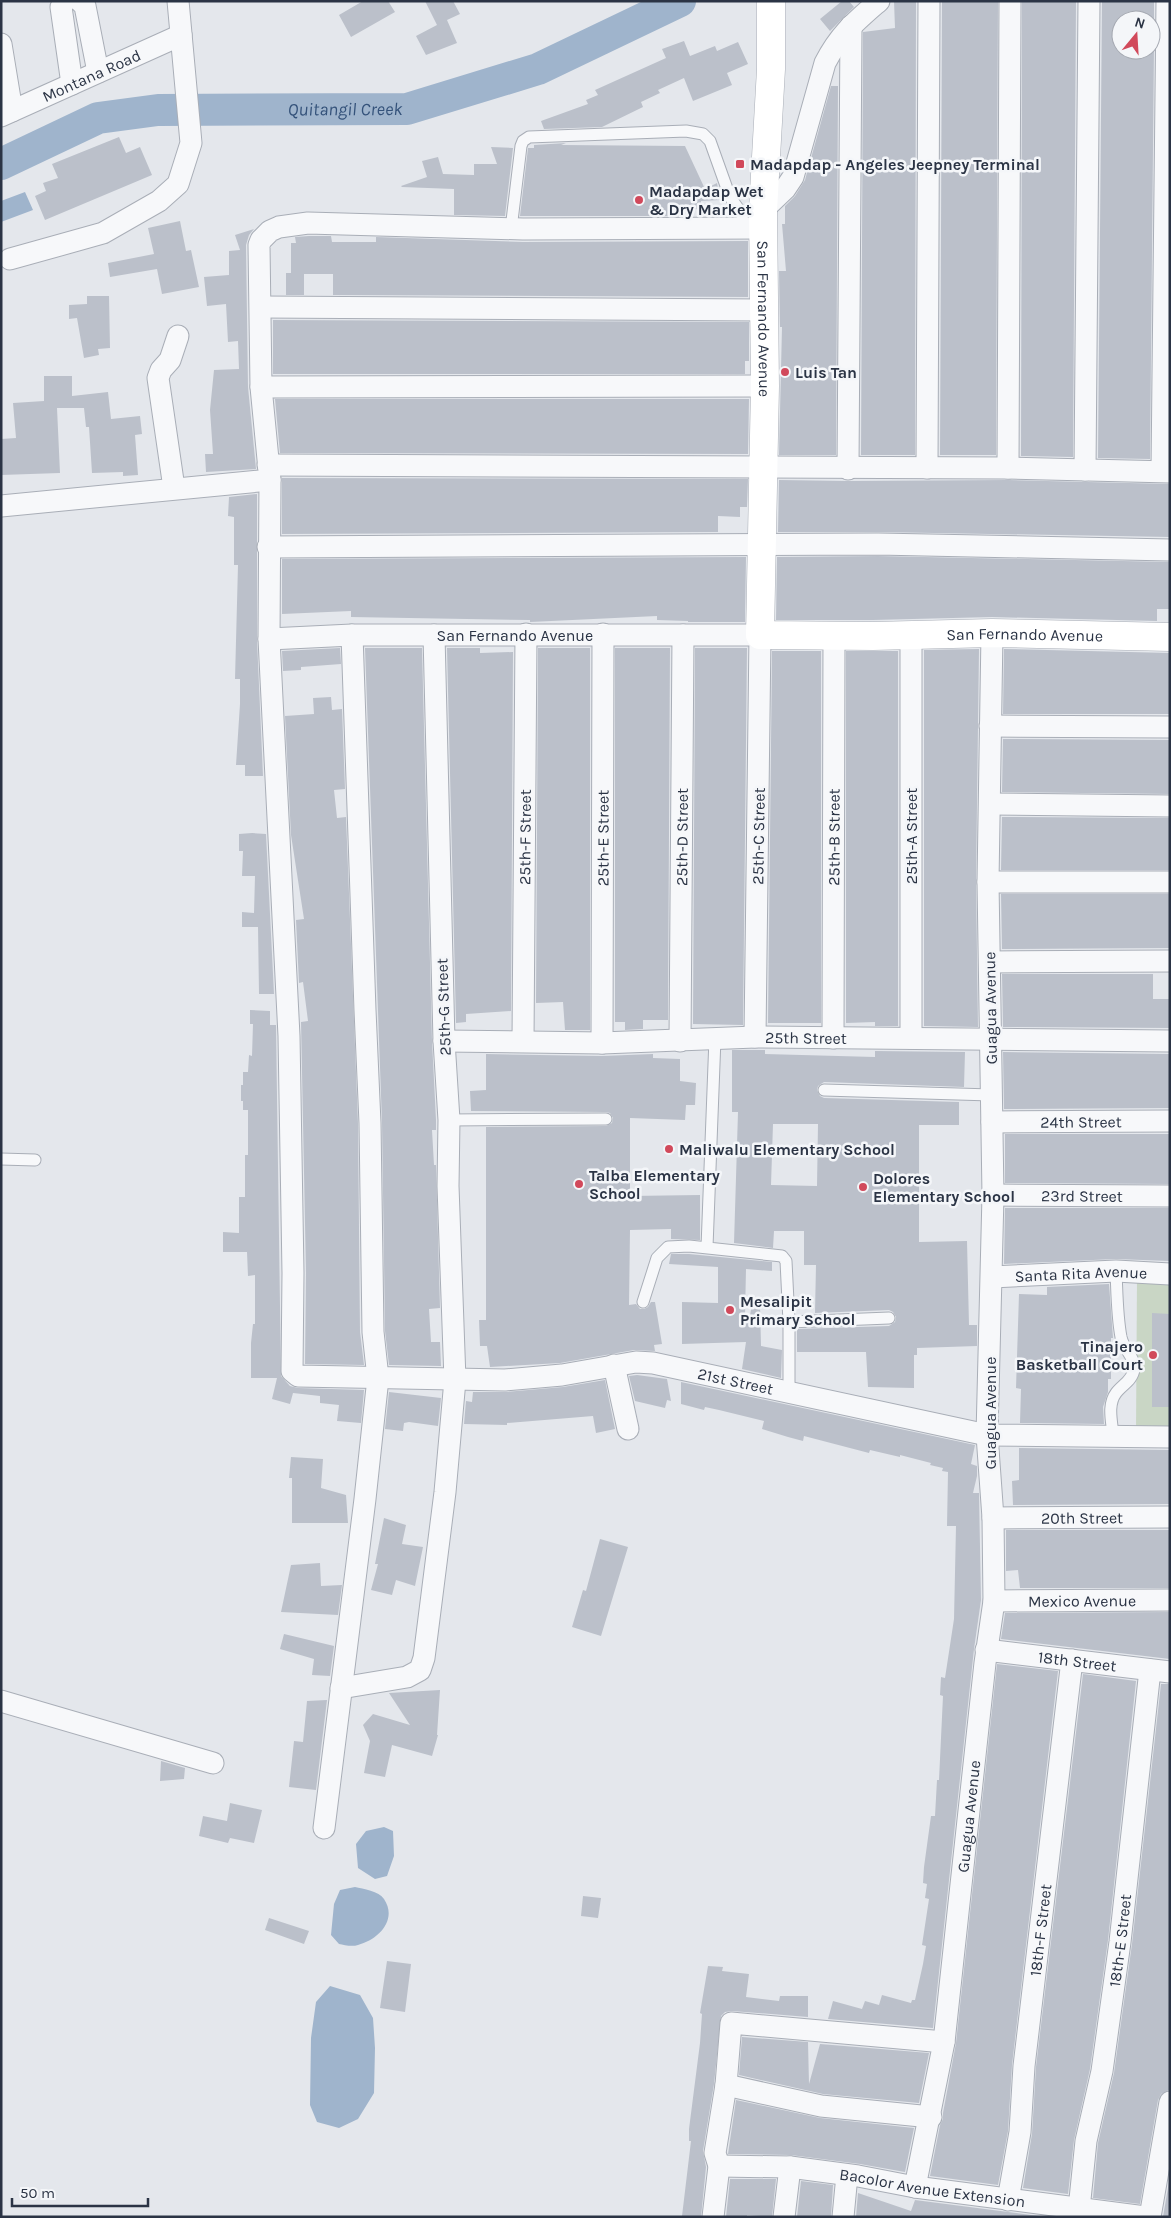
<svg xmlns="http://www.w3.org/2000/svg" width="1171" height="2218" font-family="Karla,sans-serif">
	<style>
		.green { fill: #c9d6c5 }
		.water { fill: #9fb4cc }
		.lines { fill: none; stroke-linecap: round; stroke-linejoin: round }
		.river { stroke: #9fb4cc; stroke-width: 32 }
		.building { fill: #bbc0ca; fill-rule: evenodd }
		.service-casing { stroke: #a9aeb7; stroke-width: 13 }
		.minor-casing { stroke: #a9aeb7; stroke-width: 23 }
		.secondary-casing { stroke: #a9aeb7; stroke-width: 29 }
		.service { stroke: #f7f8fa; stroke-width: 11 }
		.minor { stroke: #f7f8fa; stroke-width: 21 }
		.secondary { stroke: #fff; stroke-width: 28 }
		.poi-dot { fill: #d1495b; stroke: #f4f6f9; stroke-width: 2 }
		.labels { text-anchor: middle; stroke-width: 5; stroke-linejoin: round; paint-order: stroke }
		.street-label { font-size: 16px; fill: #2b3445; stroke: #f4f6f9 }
		.poi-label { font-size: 16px; font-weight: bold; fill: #2b3445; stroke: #f4f6f9; text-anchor: start }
		.water-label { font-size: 18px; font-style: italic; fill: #34527a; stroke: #f4f6f9 }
	</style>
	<rect width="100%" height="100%" fill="#e4e7ec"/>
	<!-- green -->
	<path class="green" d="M1137,1277H1170V1432H1136Z"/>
	<!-- water -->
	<path class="water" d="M25,192L33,210L1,222V201Z
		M384,1827L393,1831L394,1856L387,1876L375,1879L358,1868L356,1844L366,1831Z
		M355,1887C363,1889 379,1891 384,1899C398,1920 378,1940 358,1945C352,1947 344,1945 339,1944L331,1935L334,1904L340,1890Z
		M330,1986L360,1995L373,2018L375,2048L374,2093L358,2119L339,2128L317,2122L310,2105L311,2038L316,2002Z"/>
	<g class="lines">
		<!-- river -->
		<path class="river" id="s1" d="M1,164L98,118L158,110L407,109L538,69L680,1"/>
	</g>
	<!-- building -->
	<path class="building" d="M363,1H388L395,12L351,37L339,15Z
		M425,1H453L460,14L447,20L457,43L426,55L416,36L437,25Z
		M842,1H849L854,7L830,31L820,19Z
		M894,1H916L915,455H861L863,32L895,28Z
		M942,1H998L996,455H940Z
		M1022,1H1076L1073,457L1021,456Z
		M1102,1H1154V20H1121V50H1151V45H1154L1150,459L1098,458Z
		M684,41L690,56L715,46L717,51L738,42L748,64L727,73L732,85L693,101L684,78L658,90L660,93L641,102L643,107L602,127L544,129L541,121L588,104L586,100L598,95L595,90L666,58L662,49Z
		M831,86H838L836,455H779L782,327H780L779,271H786L782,224H785V206L795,196L805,180Z
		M119,137L126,153L140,147L152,175L45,220L35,196L46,191L43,183L58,178L52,164Z
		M566,143L561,145L685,146L705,189L717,183L720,200L701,201V209L679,210V216H520L528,148H534V145Z
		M491,147L513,148L505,216L454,215V189L402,187L401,186L427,177L422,161L438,157L443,174L474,175V164H497Z
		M180,221L186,251L191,250L199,287L162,294L157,269L110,277L108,263L154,254L148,228Z
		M254,229L249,235L246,245L248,387L256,469L206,472L205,454H213L210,410L214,370L239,369L238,341L228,342L226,304L207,306L204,277L229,275V251L240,250L235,235Z
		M309,236H331L332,242H376V237L523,242L748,241V297L333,295V274H304V295H286V273H291V243H296L295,237Z
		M87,296H109L110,348L98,349L99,355L84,358L77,318L69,319V305L87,304Z
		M273,320L749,322V361H745V374H273Z
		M44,376H72V396L108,392L111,419L140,416L142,434L135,435L138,475L123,476V472L92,473L89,427H86L84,408H57L60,473L1,475V439L16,438L13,403L44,401Z
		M275,399H749L748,454L280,453Z
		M282,478L748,479L747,507H740V517L718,516V532L282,534Z
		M779,480L847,481L1008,480L1170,484V537L878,532H778Z
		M257,494V640L263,776H245V765H236L240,704V679H235L238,565H234V517L228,516L229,497Z
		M878,556L1170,562V609H1157V621L992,617L873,620H776L777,557Z
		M746,557L745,622H688V621L657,620V616L530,622V620L351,617V611L282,614V559Z
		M340,648L341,664L301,667V670L283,671L282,651Z
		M365,648H422L432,1041L436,1120V1130H432L434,1165H436L440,1308L429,1309L431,1342H440L441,1366L389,1365L385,1331L382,1123Z
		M447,648H480V653L513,652L511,1011L466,1014V1022L456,1023Z
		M538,648H590V1030H565L563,1002L536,1003Z
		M615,648H670L668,1020H643V1029L625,1030V1022H615Z
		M695,648H747L743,1025L693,1024Z
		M979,649L976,882L978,1027L924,1026V650Z
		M1004,649L1170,653V714H1003Z
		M772,651H821V1023H768Z
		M846,651H898V1026H875V1022L846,1023Z
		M331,697L332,710L342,709L345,789L334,790L337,818L346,817L358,1123L360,1332L364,1365L305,1364L306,1273L301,1022L308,1021L303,982L299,983L296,920L304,919L291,835L285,716L314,714L313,698Z
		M1003,739L1170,740V794L1002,792Z
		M1002,817L1170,818V870H1001Z
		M252,833L266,834L274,994H259L258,927H242V912L254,913L255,876H242L243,851H239V834Z
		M1001,894H1170V948L1002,949Z
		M1002,974H1153V999H1170V1028L1003,1027Z
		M250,1010L270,1011V1025H276L281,1376L290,1386L298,1388L364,1390L361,1423L337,1421L339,1405L320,1403V1396L293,1393L290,1404L272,1399L277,1378H251V1343L253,1324H255V1275L248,1276L247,1252H223V1232L239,1233V1197H245V1155H248V1110H243V1101H241V1085H243V1072H248L249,1055L252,1056L253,1024H250Z
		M732,1050H765V1054L875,1057V1051L965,1052L964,1087L824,1082L818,1086L817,1090L820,1096L824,1098L959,1102V1125H919V1242L967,1241L969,1325H977V1346L917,1348V1355H914V1388L868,1387L866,1352H797V1329L889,1326L895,1322L896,1317L893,1312L889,1310L815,1313L816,1265H804V1231H774L773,1248L734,1243L738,1112H732ZM773,1124H818L817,1186L771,1185Z
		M1003,1052L1170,1054V1108L1004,1109Z
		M486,1054L602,1056L653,1054V1058L680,1059V1081L696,1083L695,1105H686L685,1120L630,1118V1196L700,1195V1240L671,1239V1229L630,1230L629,1305L636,1304L640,1309H644L648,1307L651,1302H655L662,1344L654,1345L655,1351L634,1350L560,1363L490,1367L487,1346H480L479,1320H486V1127L606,1126L612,1123L613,1118L610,1113L606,1112L471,1111L470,1091L486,1090Z
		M1005,1134H1170V1184L1005,1183Z
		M1005,1208H1170V1261L1115,1259L1004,1264Z
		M671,1254H689L772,1262V1271L746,1269L745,1316H750L752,1303L760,1304L761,1346L782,1350L781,1378L742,1369L746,1342L682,1344V1302L718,1303V1267L669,1264Z
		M1109,1284L1113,1338H1111V1379H1108V1392L1103,1407L1104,1424L1020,1423L1021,1389L1016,1388L1019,1294L1047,1295V1287Z
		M1152,1313L1170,1314V1407H1152Z
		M637,1375L667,1379L671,1401L667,1400L665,1408L635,1401L629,1376Z
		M605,1380L615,1429L596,1433L593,1416L507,1423V1425L464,1424L466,1401L472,1402L473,1392H506L563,1387Z
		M681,1382L975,1445L971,1464L977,1466V1476L973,1493H979L981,1600L974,1649L933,2028L828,2019L833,2001L862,2009L865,2001L879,2005L882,1995L911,2003L912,2000H915L923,1964L926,1946L922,1945L929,1899L925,1898L927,1884L923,1883L924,1867L931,1816H935L937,1780H939L943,1696L940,1695L941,1677L945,1678L954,1619L956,1526H947L948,1472L942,1471L943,1468L930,1465L931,1463L900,1455V1457L870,1450L869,1453L804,1436L803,1441L788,1437L762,1429L764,1421L719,1410L705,1407L704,1410L681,1404Z
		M389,1392L441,1398L438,1426L409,1422L404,1423L403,1431L385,1429Z
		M1019,1448L1170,1450V1504L1013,1505L1012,1481L1019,1480Z
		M291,1457L323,1459L321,1488L346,1495L348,1523H292V1478H289Z
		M384,1518L406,1525L402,1544L423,1547L415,1586L396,1580L392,1595L371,1590L378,1564H375Z
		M1006,1530H1170V1588H1020L1018,1570L1006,1571Z
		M600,1539L628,1547L601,1636L572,1627L583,1590L586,1591Z
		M320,1563L321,1586L342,1585L338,1615L281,1612L291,1565Z
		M1170,1612V1659L1001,1639L1005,1613Z
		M284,1634L334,1646L330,1676L312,1675L314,1659L280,1649Z
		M997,1664L1058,1671L1012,2065L1008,2131L998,2185L930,2176L940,2125L943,2119V2113L956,2043Z
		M1083,1674L1136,1681L1108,1940L1090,2069L1074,2140L1068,2194L1023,2188L1032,2134L1036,2067Z
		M1161,1684H1170V2085L1169,2090L1161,2094L1158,2100L1140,2204L1093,2198L1098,2143L1114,2073L1132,1944Z
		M440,1690L437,1735H438L432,1756L392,1745L385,1777L364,1773L370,1741L363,1725L373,1714L410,1725L389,1693Z
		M327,1700L316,1790L289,1787L294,1741L303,1742L307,1701Z
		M161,1761L185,1768L184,1779L160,1781Z
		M230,1803L262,1810L254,1843L230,1838L228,1843L199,1836L203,1816L227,1821Z
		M583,1896L601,1898L598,1918L581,1916Z
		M269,1918L309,1931L304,1944L265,1930Z
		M387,1961L411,1964L405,2012L380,2008Z
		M708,1966L723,1967L722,1971L749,1974L746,1997L779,2001L780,1996H808V2017L732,2011L725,2012L721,2016L714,2084L703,2151L706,2167L701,2217H689L682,2216L691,2141H689V2129L700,2043L702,2014L700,2013Z
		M742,2037L808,2042L809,2084L820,2044L929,2053L919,2103L823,2094L739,2075Z
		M736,2100L820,2118L914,2128L905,2172L860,2164L791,2155L728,2154Z
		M1170,2176V2217H1163Z
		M730,2179H776L772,2217L747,2215V2217H726Z
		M801,2181L833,2185L831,2217H797Z
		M858,2193L911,2211L915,2200L1046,2217H856Z"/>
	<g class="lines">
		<!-- service casing -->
		<g class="service-casing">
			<path id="service" d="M511,229L521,146L523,141L529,137L686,131L703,134L710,141L730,197L742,214L743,228
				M824,1090L991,1095
				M449,1120L606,1119
				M1,1159L35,1160
				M707,1247L715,1038
				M643,1302L657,1258L668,1247L689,1246L782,1256L786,1261L789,1322V1393
				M789,1322L889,1318
				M1113,1435C1112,1422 1107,1405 1116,1393C1122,1385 1133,1380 1134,1369C1135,1356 1124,1351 1121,1337C1117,1316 1117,1293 1116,1271"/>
		</g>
		<!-- minor casing -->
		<g class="minor-casing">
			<g id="minor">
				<path d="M65,1L61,7L72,84"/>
				<path d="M80,1L85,6L98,72"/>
				<path d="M1,44L12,111"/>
				<path id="s2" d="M1,116L181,35"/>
				<path d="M763,210L785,189L793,177L825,63C840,34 855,22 879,1"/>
				<path id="s3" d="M763,228L523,229L308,223L279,227L270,231L261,240L259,245L261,387L270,480L269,639L289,1036L293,1273L292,1371L298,1376L505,1380L562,1375L636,1362L653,1363L987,1435L1170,1437"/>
				<path d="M10,259L103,233L159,201L178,184L191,143L178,1"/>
				<path d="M261,307L764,310"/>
				<path d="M261,387L765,386"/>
				<path d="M268,465L1008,468L1170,472"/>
				<path d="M927,468L929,1"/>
				<path d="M1008,468L1010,1"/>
				<path d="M848,469L851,26"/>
				<path d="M1085,470L1089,1"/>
				<path d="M1162,471L1167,1"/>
				<path d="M174,488L158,378L161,370L170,360L178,336"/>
				<path d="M1,506L270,480"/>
				<path d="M268,547L878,544L1170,550"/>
				<path d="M911,635V1038"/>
				<path id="s4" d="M269,639L352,635H760L755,1037"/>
				<path d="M990,726L1170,727"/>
				<path d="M990,804L1170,806"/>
				<path d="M988,882H1170"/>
				<path d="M990,962L1170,961"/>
				<path id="s5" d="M833,1038L834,636"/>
				<path id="s6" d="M444,1041L602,1043L755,1037L1170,1041"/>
				<path id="s7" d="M523,1041L526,634"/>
				<path id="s8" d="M680,1041L683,635"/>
				<path id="s9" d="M602,1043L603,634"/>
				<path id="s10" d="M992,1122L1170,1121"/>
				<path id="s11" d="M993,1195L1170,1196"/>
				<path id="s12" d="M992,1277L1116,1271L1170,1274"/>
				<path d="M614,1365L628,1429"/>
				<path id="s13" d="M993,1518L1170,1517"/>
				<path id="s14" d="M994,1601L1170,1600"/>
				<path id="s15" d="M986,1650L1170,1672"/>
				<path d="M341,1688L407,1677L420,1670L424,1658L445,1492L455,1380L448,1186L449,1120L444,1041L434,635"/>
				<path d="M1,1701L213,1763"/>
				<path d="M324,1828L365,1499L378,1378L373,1332L370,1123L365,1010L352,635"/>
				<path d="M726,2085L821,2106L931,2117"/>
				<path id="s16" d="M719,2166L790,2167L858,2176L915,2187L1145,2217"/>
				<path id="s17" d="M915,2187L944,2042L985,1663L994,1601L993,1518L987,1435L993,1195L988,882L992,633"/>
				<path id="s18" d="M1008,2200L1020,2132L1024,2066L1072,1660"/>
				<path id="s19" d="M1079,2209L1086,2141L1102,2071L1120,1942L1150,1670"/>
				<path d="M713,2217L719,2166L715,2153L726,2085L731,2023L944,2042"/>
				<path d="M784,2217L790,2167"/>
				<path d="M843,2217L847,2175"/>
				<path d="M1150,2217L1170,2102"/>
			</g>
		</g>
		<!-- secondary casing -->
		<g class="secondary-casing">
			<g id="secondary">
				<path id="s20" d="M771,1V69L763,210L765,386L760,635L873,636L992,633L1170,637"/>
			</g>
		</g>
		<!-- service -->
		<use href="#service" class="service"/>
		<!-- minor -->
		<use href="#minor" class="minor"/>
		<!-- secondary -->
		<use href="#secondary" class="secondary"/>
	</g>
	<!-- markers -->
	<g class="poi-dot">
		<rect x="735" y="159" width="10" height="10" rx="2.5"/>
		<circle cx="639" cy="200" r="5"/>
		<circle cx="785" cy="372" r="5"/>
		<circle cx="669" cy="1149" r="5"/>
		<circle cx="579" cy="1184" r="5"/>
		<circle cx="863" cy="1187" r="5"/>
		<circle cx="730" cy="1310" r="5"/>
		<circle cx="1153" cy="1355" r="5"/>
	</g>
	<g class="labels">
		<!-- street labels -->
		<g class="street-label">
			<text dy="6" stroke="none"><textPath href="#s2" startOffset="99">Montana Road</textPath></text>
			<text dy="6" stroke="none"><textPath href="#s20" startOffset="318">San Fernando Avenue</textPath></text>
			<text dy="6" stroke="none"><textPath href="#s4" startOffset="246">San Fernando Avenue</textPath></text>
			<text dy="6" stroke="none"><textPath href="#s20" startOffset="899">San Fernando Avenue</textPath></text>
			<text transform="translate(758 836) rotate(-89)" y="6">25th-C Street</text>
			<text transform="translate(911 836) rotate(-90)" y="6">25th-A Street</text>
			<text dy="6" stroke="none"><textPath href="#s5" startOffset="201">25th-B Street</textPath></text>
			<text dy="6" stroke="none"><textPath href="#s7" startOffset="204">25th-F Street</textPath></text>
			<text dy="6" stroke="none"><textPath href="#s9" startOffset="205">25th-E Street</textPath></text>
			<text dy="6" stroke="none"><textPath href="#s8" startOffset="204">25th-D Street</textPath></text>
			<text transform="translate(443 1007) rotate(-92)" y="6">25th-G Street</text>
			<text transform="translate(990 1008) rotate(-91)" y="6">Guagua Avenue</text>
			<text dy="6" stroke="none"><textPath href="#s6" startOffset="362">25th Street</textPath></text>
			<text dy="6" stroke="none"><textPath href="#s10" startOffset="89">24th Street</textPath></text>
			<text dy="6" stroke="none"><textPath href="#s11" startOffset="89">23rd Street</textPath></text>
			<text dy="6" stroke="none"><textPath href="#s12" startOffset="89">Santa Rita Avenue</textPath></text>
			<text dy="6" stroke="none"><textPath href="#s3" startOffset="2088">21st Street</textPath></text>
			<text transform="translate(990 1413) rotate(-90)" y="6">Guagua Avenue</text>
			<text dy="6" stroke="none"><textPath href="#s13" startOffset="89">20th Street</textPath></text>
			<text dy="6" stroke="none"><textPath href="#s14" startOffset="88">Mexico Avenue</textPath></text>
			<text dy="6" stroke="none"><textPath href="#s15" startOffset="92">18th Street</textPath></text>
			<text dy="6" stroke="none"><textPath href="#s17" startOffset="375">Guagua Avenue</textPath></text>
			<text dy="6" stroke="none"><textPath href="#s18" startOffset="272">18th-F Street</textPath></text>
			<text dy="6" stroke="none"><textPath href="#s19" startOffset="272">18th-E Street</textPath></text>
			<text dy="6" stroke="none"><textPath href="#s16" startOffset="215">Bacolor Avenue Extension</textPath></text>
		</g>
		<!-- poi labels -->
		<g class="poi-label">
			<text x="750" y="170">Madapdap - Angeles Jeepney Terminal</text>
			<text x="649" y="197">Madapdap Wet<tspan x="649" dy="18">&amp; Dry Market</tspan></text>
			<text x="795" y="378">Luis Tan</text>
			<text x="679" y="1155">Maliwalu Elementary School</text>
			<text x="589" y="1181">Talba Elementary<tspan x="589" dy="18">School</tspan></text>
			<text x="873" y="1184">Dolores<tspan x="873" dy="18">Elementary School</tspan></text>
			<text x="740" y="1307">Mesalipit<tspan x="740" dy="18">Primary School</tspan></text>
			<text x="1143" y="1352" text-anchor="end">Tinajero<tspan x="1143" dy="18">Basketball Court</tspan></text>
		</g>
		<!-- water labels -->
		<g class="water-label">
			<text dy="6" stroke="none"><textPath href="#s1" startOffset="355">Quitangil Creek</textPath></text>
		</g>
	</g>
	<!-- border -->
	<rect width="1171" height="2218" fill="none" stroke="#2b3445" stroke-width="5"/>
	<!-- north arrow -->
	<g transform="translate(1136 35) rotate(18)"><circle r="24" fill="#f4f6f9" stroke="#a4a8b1"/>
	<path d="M0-4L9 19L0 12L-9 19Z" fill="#d1495b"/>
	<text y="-8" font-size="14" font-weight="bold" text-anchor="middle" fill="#2b3445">N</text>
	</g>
	<!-- scale -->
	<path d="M12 2198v8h136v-8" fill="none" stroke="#2b3445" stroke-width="2.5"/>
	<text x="20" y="2198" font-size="15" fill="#2b3445" stroke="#f4f6f9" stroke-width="4" paint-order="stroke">50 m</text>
</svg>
